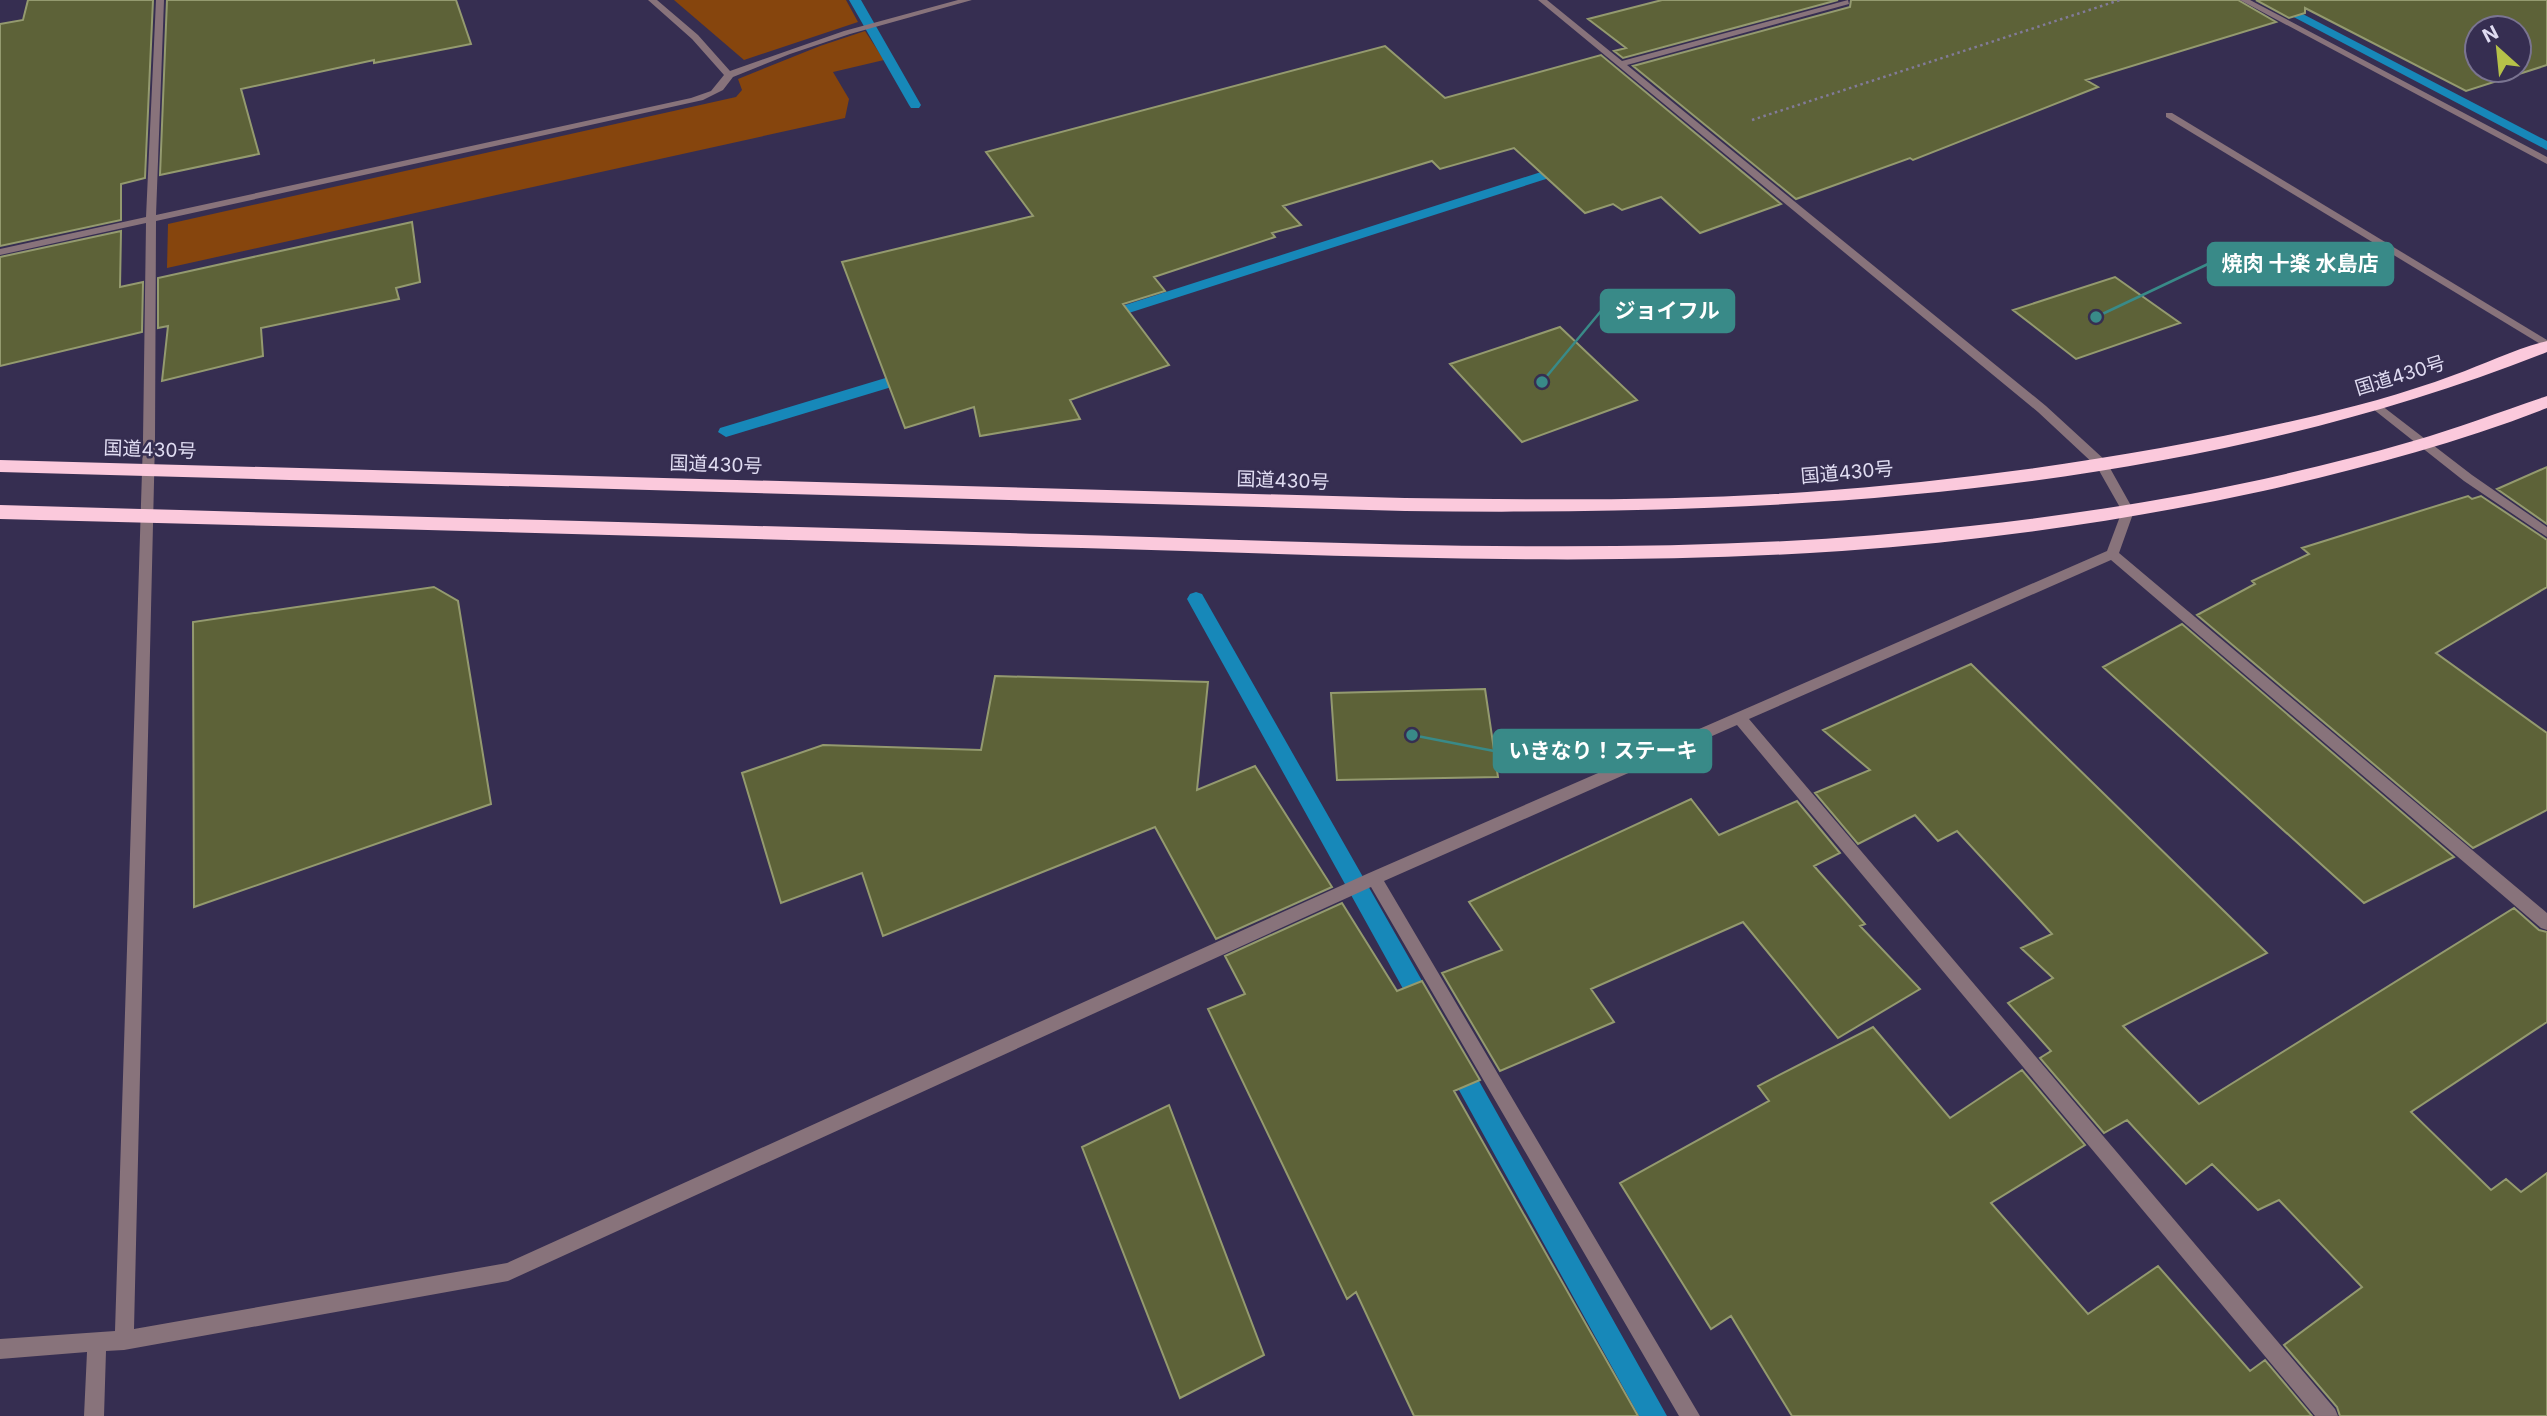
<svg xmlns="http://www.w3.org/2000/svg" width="2547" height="1416" font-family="Inter,'Noto Sans JP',sans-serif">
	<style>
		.green { fill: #86450d }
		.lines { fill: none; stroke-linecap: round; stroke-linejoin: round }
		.stream { fill: #1788b9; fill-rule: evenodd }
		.building { fill: #5d6238; stroke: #949a6f; stroke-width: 2; fill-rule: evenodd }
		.path { stroke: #827b99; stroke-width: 2.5; stroke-dasharray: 2.5 3.5; stroke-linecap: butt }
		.lane { fill: #88737b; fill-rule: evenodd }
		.street { fill: #88737b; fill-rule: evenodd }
		.highway { fill: #fbc9dc; fill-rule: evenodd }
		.labels { text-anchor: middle; stroke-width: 5; stroke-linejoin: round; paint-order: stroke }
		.street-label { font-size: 19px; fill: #e0dcf2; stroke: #362e51 }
		.leader { fill: none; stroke: #398a88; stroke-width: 2.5 }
		.callout-dot { fill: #398a88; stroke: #362e51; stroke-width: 2.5 }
		.callout { fill: #398a88; stroke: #398a88; stroke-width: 2.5 }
		.callout-label { font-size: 21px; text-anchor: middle; font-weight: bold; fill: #fff }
	</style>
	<rect width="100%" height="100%" fill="#362e51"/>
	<!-- green -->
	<path class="green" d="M674,0H846L858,22L744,60Z
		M865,31L884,60L833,72L849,99L845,118L167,268L168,224L736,97L742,90L738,79L820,46Z"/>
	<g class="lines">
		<!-- stream -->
		<path class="stream" d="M849,0H861L921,105L919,108H911L909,105Z
			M2261,0H2276L2547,141V150Z
			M1566,164L1573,168L1571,171L1107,320L1102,322L1095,317L1097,314Z
			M912,370L920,375L918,379L726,437L718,432L720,428Z
			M1196,592L1202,594L1433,1000L1436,1007L1433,1014L1425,1017L1417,1014L1187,599L1190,594Z
			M1457,1053L1465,1056L1667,1416H1639L1449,1072L1445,1064L1449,1056Z"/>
	</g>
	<!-- building -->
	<path class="building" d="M28,0H153L145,178L121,184V220L0,246V24L23,20Z
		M167,0H456L471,44L374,63V60L241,89L259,154L160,175Z
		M1662,0H1838L1623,58L1614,51L1626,48L1588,19Z
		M1851,0H2238L2276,22L2086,80L2098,87L1913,160L1910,158L1796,199L1633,66L1850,7Z
		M2256,0H2547V65L2466,91L2305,8V13L2289,18ZM2477,28H2519V70H2477Z
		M1385,46L1445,98L1601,55L1781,204L1700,233L1661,197L1622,210L1613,204L1585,213L1514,148L1440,169L1432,161L1283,206L1301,225L1272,233L1275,237L1154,277L1165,291L1123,304L1169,365L1070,400L1080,419L980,436L974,407L905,428L842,262L1033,216L986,152Z
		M412,222L420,282L396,288L399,299L261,328L263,356L162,381L168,326L158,328V278Z
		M121,231L120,287L143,282L142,332L0,366V257Z
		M2115,277L2180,323L2076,359L2013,310Z
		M1560,327L1637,400L1522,442L1450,364Z
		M2547,467V524L2497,489Z
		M2468,496L2472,499L2481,496L2547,540V587L2436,653L2547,733V810L2473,848L2197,615L2255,584L2252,581L2309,554L2302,548Z
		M434,587L458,601L491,804L194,907L193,622Z
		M2182,624L2454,857L2364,903L2103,667Z
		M1971,664L2267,953L2123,1026L2199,1104L2514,908L2539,930L2547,932V1022L2411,1112L2491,1190L2506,1179L2521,1192L2547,1173V1416H2340L2337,1407L2284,1345L2362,1287L2279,1200L2258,1210L2212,1164L2186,1184L2127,1120L2104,1133L2040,1058L2051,1051L2008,1003L2053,978L2021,948L2052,934L1957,831L1938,841L1915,815L1858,844L1815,793L1870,770L1823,730Z
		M995,676L1208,682L1197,790L1255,766L1332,887L1216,939L1155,827L883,936L862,873L781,903L742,773L823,745L981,750Z
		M1485,689L1498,777L1337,780L1331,693Z
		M1691,799L1719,835L1797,801L1840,853L1814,866L1865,924L1860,926L1920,989L1838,1038L1743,922L1591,989L1614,1022L1500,1071L1442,973L1502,950L1469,902Z
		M1342,903L1397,991L1422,981L1480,1080L1454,1091L1638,1416H1414L1356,1292L1347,1299L1208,1009L1245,994L1225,956Z
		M1873,1027L1950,1118L2022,1070L2085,1145L1991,1203L2088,1314L2158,1266L2250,1371L2265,1360L2312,1416H1792L1731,1316L1711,1329L1620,1183L1769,1101L1758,1086Z
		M1169,1105L1264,1355L1180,1398L1082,1147Z"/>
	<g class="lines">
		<!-- path -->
		<path class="path" d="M1752,120L2120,0"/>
		<!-- lane -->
		<path class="lane" d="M2166,113H2172L2547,340V348L2166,117Z"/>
		<!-- street -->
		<path class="street" d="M156,0H164L156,215L691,98L711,91L724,75L692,39L648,0H657L698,35L730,71L844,31L958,0H972L850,34L790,54L733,77L723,90L703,100L156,221L155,440L134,1329L507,1263L1369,873L2107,551L2122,511L2097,467L2038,412L1538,0H1547L1622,61L1848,0L1849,4L1627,65L2046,406L2106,461L2134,511L2119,553L2547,913V930L2541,928L2111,560L1749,719L2335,1409L2338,1416H2315L1737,725L1384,881L1700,1416H1679L1371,887L508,1281L124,1350L106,1351L104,1416H84L87,1352L0,1359V1339L115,1331L143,440L146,223L0,255V249L146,217Z
			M2240,0H2250L2547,157V164Z
			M2377,402L2472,475L2547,527V537L2464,481L2373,409L2371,406Z"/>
		<!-- highway -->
		<path class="highway" d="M2547,341V352C2185,495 1790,516 1405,511L0,472V460L1405,498C1539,500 1673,501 1807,492C1972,480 2136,457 2297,420C2350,408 2403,394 2454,375C2485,364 2515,349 2547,341Z
			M2547,396V408C2455,444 2359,469 2263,491C2124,521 1984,541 1842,551C1590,568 1335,555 1082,548C721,538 361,528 0,519V505C348,515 696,524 1043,534C1351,542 1663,561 1970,526C2119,510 2268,483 2413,441C2458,428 2502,411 2547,396Z"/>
	</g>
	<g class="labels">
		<!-- street labels -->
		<g class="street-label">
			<text transform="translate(2400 375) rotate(-17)" y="7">国道430号</text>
			<text transform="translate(150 449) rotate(2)" y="7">国道430号</text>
			<text transform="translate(716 464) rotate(2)" y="7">国道430号</text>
			<text transform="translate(1847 472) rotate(-5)" y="7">国道430号</text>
			<text transform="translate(1283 480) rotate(2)" y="7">国道430号</text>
		</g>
	</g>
	<!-- callouts -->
	<path class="leader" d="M2096 317L2208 264M1542 382L1601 311M1412 735L1494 751"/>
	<g class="callout-dot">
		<circle cx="2096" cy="317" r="7"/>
		<circle cx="1542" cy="382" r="7"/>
		<circle cx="1412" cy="735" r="7"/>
	</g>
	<g class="callout">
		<rect x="2208" y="243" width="185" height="42" rx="7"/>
		<rect x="1601" y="290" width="133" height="42" rx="7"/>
		<rect x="1494" y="730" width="217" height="42" rx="7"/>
	</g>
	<g class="callout-label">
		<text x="2300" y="271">焼肉 十楽 水島店</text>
		<text x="1667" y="318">ジョイフル</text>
		<text x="1603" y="758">いきなり！ステーキ</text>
	</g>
	<!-- north arrow -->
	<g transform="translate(2498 49) rotate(333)"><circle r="33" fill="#362e51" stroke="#7a7491" stroke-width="2"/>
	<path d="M0-5L12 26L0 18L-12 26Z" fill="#b6c149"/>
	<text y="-10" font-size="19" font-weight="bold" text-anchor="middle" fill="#e0dcf2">N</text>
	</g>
</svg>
